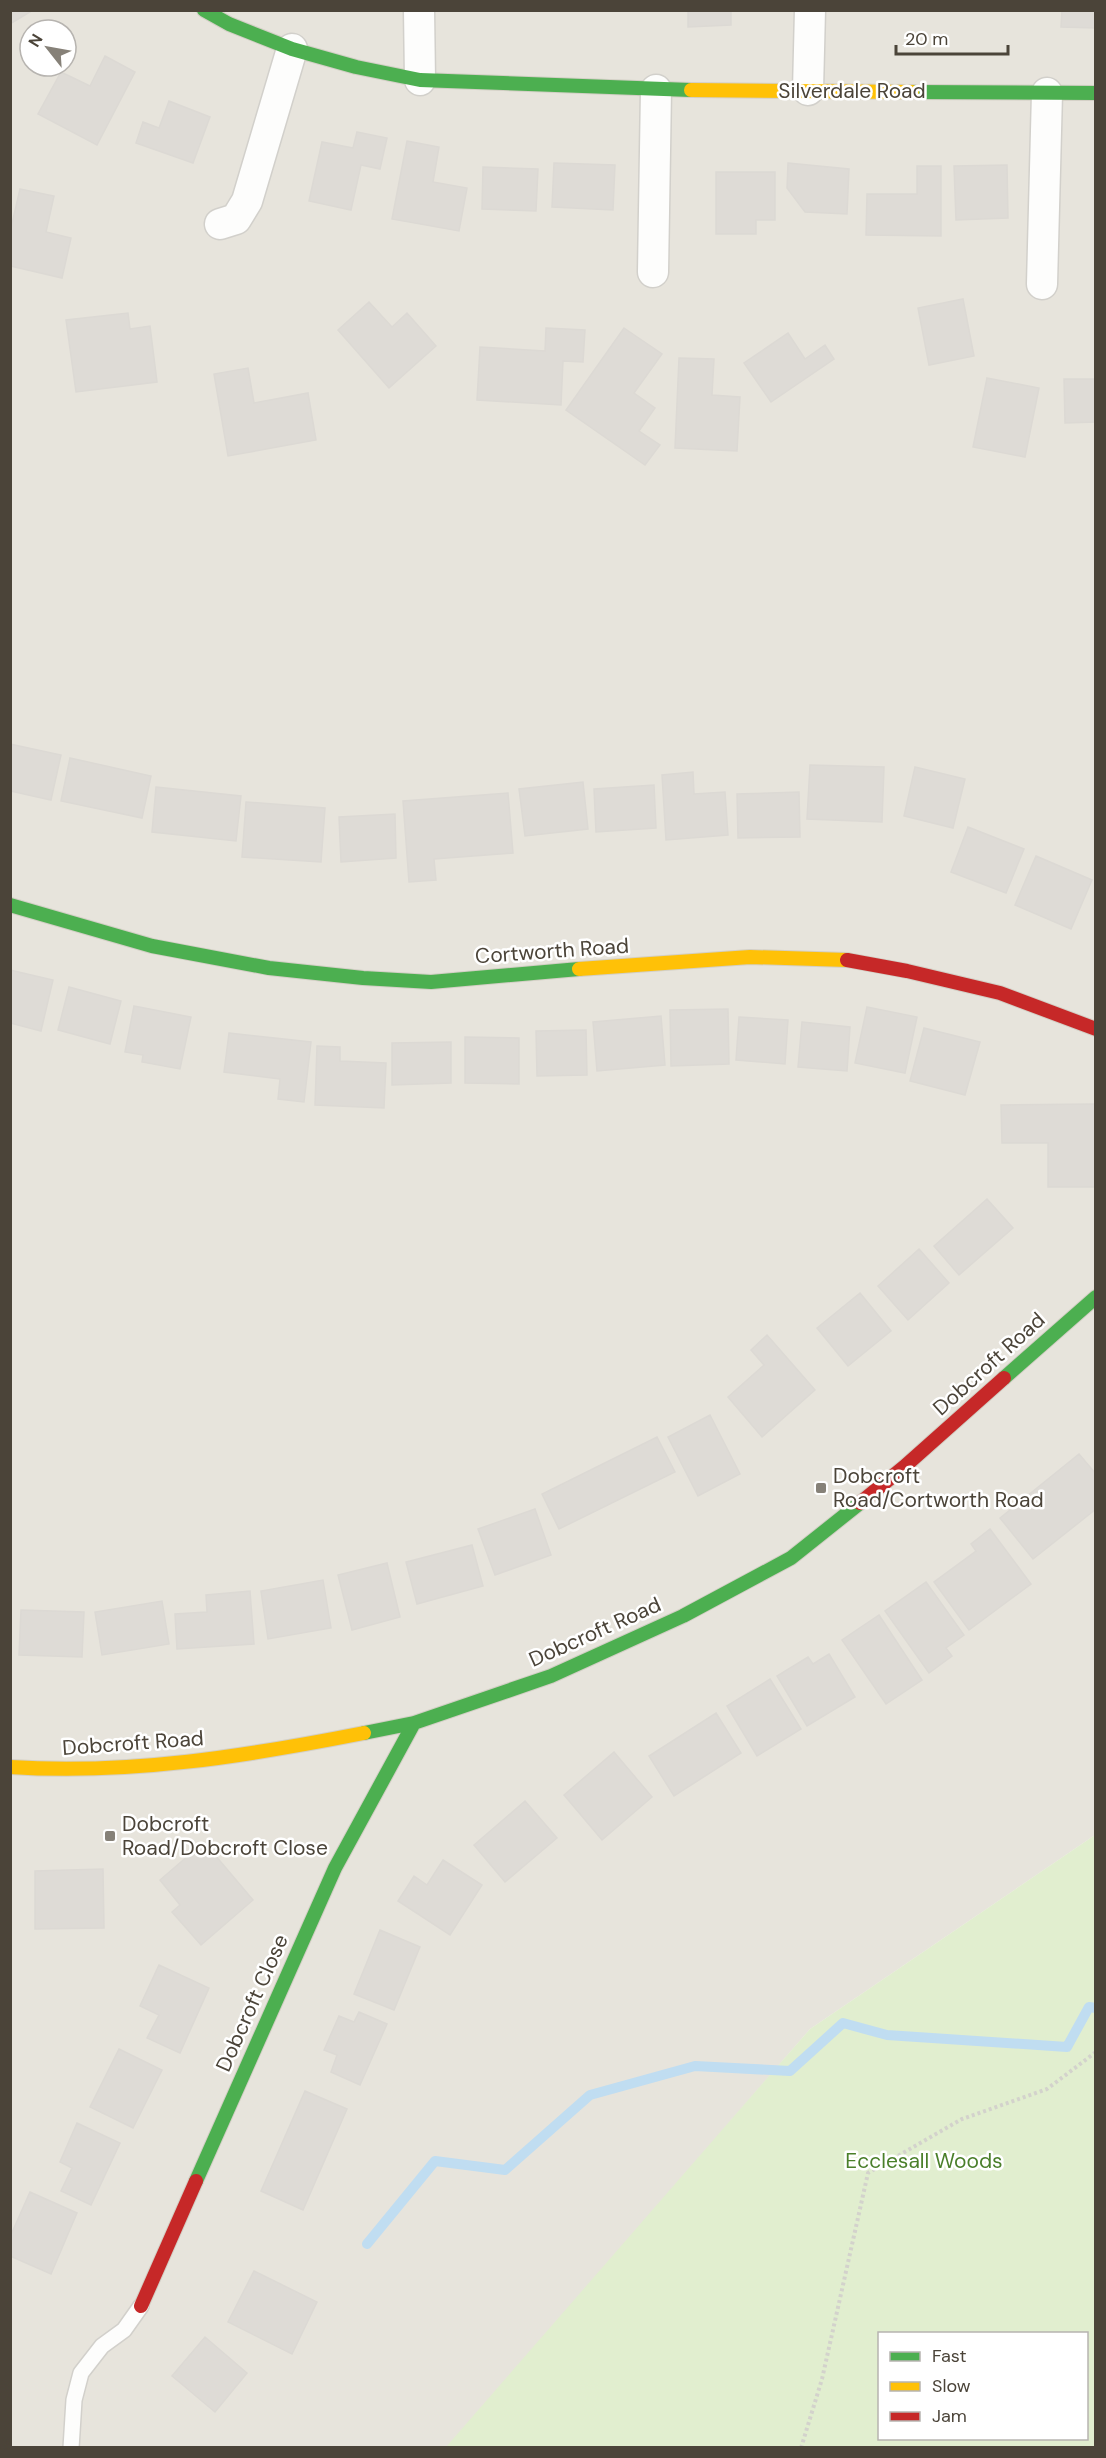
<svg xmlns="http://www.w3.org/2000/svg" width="1106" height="2458" font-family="'DM Sans',sans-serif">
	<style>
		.residential { fill: #e7e4dc; fill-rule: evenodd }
		.green { fill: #e1eecf; fill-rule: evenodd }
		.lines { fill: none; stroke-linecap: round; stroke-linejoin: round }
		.stream { stroke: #c0ddf1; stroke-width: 10 }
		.building { fill: #dedbd6; stroke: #dcd9d4; stroke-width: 1.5 }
		.lane-casing { stroke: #d2d0cb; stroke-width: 18 }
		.street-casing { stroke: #d2d0cb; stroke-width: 33 }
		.fast-casing { stroke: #d3cfc5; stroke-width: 16 }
		.slow-casing { stroke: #d3cfc5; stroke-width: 16 }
		.jam-casing { stroke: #d3cfc5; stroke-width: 16 }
		.path { stroke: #d3d2cc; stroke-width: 4; stroke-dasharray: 3 3; stroke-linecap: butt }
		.lane { stroke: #fdfdfc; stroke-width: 15 }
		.street { stroke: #fdfdfc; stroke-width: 30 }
		.fast { stroke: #4caf50; stroke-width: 14 }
		.slow { stroke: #ffc107; stroke-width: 14 }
		.jam { stroke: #c62828; stroke-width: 14 }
		.poi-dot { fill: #868178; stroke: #fff; stroke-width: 2 }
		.labels { text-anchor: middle; stroke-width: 5; stroke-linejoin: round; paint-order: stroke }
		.street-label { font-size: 21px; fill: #4b4439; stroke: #fff }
		.poi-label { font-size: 21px; fill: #4b4439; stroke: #fff; text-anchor: start }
		.park-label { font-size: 21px; fill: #4a7f2a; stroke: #fff }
	</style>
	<rect width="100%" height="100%" fill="#f4f2ee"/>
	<!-- residential -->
	<path class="residential" d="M11,11H1095V1835L810,2029L449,2447L11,2448ZM30,30H66V66H30Z"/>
	<!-- green -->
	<path class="green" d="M1095,1835V2447H446L810,2029ZM880,2334H1086V2438H880Z"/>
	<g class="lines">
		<!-- stream -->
		<path class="stream" d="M367,2244L435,2161L505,2170L590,2095L695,2066L790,2071L843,2023L887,2035L1067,2047L1089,2007L1096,2008"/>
	</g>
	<!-- building -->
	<path class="building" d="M10,10H29L30,12L10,24Z
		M688,10H731V25L688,27Z
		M1062,10H1096V28L1061,27Z
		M105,56L135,72L97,145L38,114L61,72L90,86Z
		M169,101L210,117L193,163L136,143L143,122L159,128Z
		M357,132L387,138L380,169L361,165L351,210L309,201L322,142L353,148Z
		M407,141L439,147L433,182L467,188L459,231L392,219Z
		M554,163L615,165L613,210L552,207Z
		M788,163L849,169L847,214L805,212L787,188Z
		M1007,165L1008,218L956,220L954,166Z
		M917,166H941V236L866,235L867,194H917Z
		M483,167L538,169L536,211L482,209Z
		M716,172H775V220H756V234H716Z
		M20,189L54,196L46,232L71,238L62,278L10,266V232Z
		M963,299L974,356L929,365L918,308Z
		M369,302L392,327L407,313L436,346L389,388L338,330Z
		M128,313L130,329L150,326L157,382L76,392L66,320Z
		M546,328L585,330L583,362L563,361L561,405L477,400L480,347L545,351Z
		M624,328L662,354L634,393L655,408L639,431L660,445L645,465L566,410Z
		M788,333L805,359L825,345L834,359L771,402L744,363Z
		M679,358L714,359L712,395L740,397L737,451L675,448Z
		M248,368L254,403L308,393L316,440L228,456L214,374Z
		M987,378L1039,388L1025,457L973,447Z
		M1064,379H1096V422L1065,423Z
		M10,744L61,755L51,800L10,791Z
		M70,758L151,776L142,818L61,801Z
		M810,765L884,767L882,822L807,819Z
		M915,767L965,779L953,828L904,816Z
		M693,772L694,794L725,792L728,835L666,840L662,775Z
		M583,782L588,829L525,836L519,789Z
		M654,785L656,828L596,832L594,789Z
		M156,787L241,796L236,841L152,832Z
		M799,792L800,837L738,838L737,794Z
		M508,793L513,853L434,859L436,880L409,882L403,801Z
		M246,802L325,808L321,862L242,857Z
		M395,814L396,858L341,862L339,817Z
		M968,827L1024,849L1006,893L951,872Z
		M1036,856L1092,880L1071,929L1015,905Z
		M10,970L53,980L41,1031L10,1023Z
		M69,987L121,1001L110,1044L58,1030Z
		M134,1006L191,1017L180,1069L142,1062L143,1055L125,1052Z
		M867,1007L917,1017L905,1073L855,1063Z
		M728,1009L729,1064L671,1066L670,1010Z
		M661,1016L665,1065L597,1071L593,1022Z
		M739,1017L788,1020L785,1064L736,1060Z
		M802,1022L850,1027L847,1071L798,1067Z
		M924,1028L980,1042L965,1095L910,1081Z
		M586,1030L587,1075L537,1076L536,1031Z
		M229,1033L311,1042L304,1102L278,1099L280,1079L224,1072Z
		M465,1037L519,1038V1084L465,1083Z
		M451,1042V1083L392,1085V1043Z
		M317,1046L340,1047V1061L386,1063L384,1108L315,1105Z
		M1095,1104L1096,1187H1048V1143H1002L1001,1105Z
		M987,1199L1013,1228L959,1275L934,1246Z
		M919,1249L949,1283L908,1320L878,1286Z
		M860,1293L891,1331L848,1366L817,1328Z
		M767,1335L815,1390L762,1437L728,1397L764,1365L751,1350Z
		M710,1415L740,1474L698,1496L668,1437Z
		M657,1437L675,1472L559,1529L542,1494Z
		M1079,1454L1096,1474V1509L1033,1559L1000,1518Z
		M535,1509L551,1555L495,1575L478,1529Z
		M990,1529L1031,1584L969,1630L934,1582L976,1551L971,1544Z
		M472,1545L483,1586L417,1604L406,1562Z
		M387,1563L400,1617L352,1630L338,1575Z
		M323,1580L331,1628L268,1639L261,1591Z
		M926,1582L964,1635L946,1648L952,1656L929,1673L885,1611Z
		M250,1591L254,1644L177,1649L175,1614L207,1612L206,1595Z
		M162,1601L169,1644L102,1655L95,1612Z
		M21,1610L84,1612L82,1657L19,1655Z
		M879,1615L922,1680L886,1704L842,1640Z
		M829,1654L855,1697L807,1726L777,1676L808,1657L813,1664Z
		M770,1679L801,1729L757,1756L727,1706Z
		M716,1713L741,1753L674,1796L649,1756Z
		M614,1752L652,1797L602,1840L564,1795Z
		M525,1801L557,1838L505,1882L474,1845Z
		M204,1842L253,1900L201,1945L172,1912L180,1905L160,1880Z
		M443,1860L482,1885L450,1935L398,1901L414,1876L427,1885Z
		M103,1869L104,1928L35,1929V1871Z
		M380,1930L420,1947L394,2010L354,1994Z
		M159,1965L209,1988L180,2053L147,2038L159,2015L140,2006Z
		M359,2012L387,2024L360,2085L331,2072L337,2055L324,2050L339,2016L354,2022Z
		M119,2049L162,2070L133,2128L90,2107Z
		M305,2091L347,2109L303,2210L261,2191Z
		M77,2123L120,2143L91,2205L61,2191L72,2168L60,2162Z
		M30,2192L77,2213L51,2274L10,2256V2237Z
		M254,2271L317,2302L292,2354L228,2322Z
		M205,2337L247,2373L215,2412L172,2376Z"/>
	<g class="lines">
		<!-- lane casing -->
		<g class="lane-casing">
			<path id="lane" d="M71,2448L74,2400L81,2373L102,2346L124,2330L141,2306"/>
		</g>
		<!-- street casing -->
		<g class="street-casing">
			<path id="street" d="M419,10L420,80
				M808,90L810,10
				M220,224L236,219L247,201L292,49
				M653,272L656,90
				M1042,284L1047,93"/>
		</g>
		<!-- fast casing -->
		<g class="fast-casing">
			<path id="fast" d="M204,10L229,24L292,49L356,67L420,80L691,90
				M912,92L1096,93
				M10,905L152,946L269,968L363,978L431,982L579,969
				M1004,1378L1096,1297
				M364,1733L414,1723L551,1676L683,1616L791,1558L860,1503
				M196,2181L335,1868L414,1723"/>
		</g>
		<!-- slow casing -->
		<g class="slow-casing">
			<path id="slow" d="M691,90L912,92
				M579,969L750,957L847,960
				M10,1767C129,1775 247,1756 364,1733"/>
		</g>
		<!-- jam casing -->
		<g class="jam-casing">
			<path id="jam" d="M847,960L907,971L1000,993L1096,1029
				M860,1503L904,1467L1004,1378
				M141,2306L196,2181"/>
		</g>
		<!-- path -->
		<path class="path" d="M801,2448L822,2379L868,2173L962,2119L1047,2089L1096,2052"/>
		<!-- lane -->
		<use href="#lane" class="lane"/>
		<!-- street -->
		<use href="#street" class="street"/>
		<!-- fast -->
		<use href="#fast" class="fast"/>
		<!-- slow -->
		<use href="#slow" class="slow"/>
		<!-- jam -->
		<use href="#jam" class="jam"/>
	</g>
	<!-- markers -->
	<g class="poi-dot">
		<rect x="815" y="1482" width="12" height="12" rx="3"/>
		<rect x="104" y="1830" width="12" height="12" rx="3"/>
	</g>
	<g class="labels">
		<!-- street labels -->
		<g class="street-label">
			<text x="852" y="98">Silverdale Road</text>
			<text transform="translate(552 951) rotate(-4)" y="7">Cortworth Road</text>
			<text transform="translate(989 1364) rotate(-42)" y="7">Dobcroft Road</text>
			<text transform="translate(595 1632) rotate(-24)" y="7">Dobcroft Road</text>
			<text transform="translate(133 1743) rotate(-4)" y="7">Dobcroft Road</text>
			<text transform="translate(252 2003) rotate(-66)" y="7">Dobcroft Close</text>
		</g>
		<!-- poi labels -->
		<g class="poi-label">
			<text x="833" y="1483">Dobcroft<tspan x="833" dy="24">Road/Cortworth Road</tspan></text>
			<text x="122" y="1831">Dobcroft<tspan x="122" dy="24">Road/Dobcroft Close</tspan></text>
		</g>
		<!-- park labels -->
		<g class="park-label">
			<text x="924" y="2168">Ecclesall Woods</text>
		</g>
	</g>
	<!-- border -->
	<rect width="1106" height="2458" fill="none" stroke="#4b4439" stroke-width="24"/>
	<!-- legend -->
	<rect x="878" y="2332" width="210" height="108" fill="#ffffff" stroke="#b7b4b0" stroke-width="1.5"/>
	<rect x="890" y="2352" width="30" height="9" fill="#4caf50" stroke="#b7b4b0" stroke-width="1.5"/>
	<text x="932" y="2362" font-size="18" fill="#4b4439">Fast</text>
	<rect x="890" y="2382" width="30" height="9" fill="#ffc107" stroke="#b7b4b0" stroke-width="1.5"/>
	<text x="932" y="2392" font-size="18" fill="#4b4439">Slow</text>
	<rect x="890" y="2412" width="30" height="9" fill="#c62828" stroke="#b7b4b0" stroke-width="1.5"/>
	<text x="932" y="2422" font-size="18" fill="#4b4439">Jam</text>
	<!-- north arrow -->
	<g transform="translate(48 48) rotate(301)"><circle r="28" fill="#ffffff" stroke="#b7b4b0" stroke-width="1.5"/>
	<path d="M0-4.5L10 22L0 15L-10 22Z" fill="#868178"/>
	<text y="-9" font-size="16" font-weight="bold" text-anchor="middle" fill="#4b4439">N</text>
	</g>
	<!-- scale -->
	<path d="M896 45v9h112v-9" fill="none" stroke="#4b4439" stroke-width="3"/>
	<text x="905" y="45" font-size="18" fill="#4b4439" stroke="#ffffff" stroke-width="4.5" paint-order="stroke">20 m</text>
</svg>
